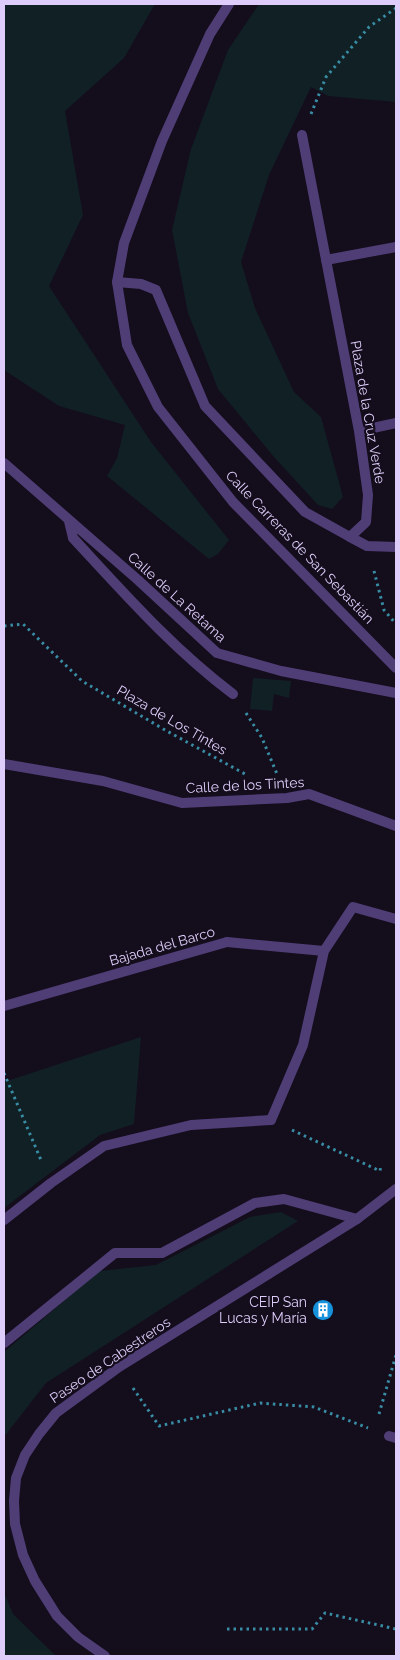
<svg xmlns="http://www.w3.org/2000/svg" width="400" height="1660" font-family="Raleway,sans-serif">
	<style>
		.green { fill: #112025 }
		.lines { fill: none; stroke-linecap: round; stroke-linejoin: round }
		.path { stroke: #388ca3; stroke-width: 3; stroke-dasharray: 2.5 4; stroke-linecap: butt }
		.service { stroke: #4f3d76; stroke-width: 10 }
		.minor { stroke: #4f3d76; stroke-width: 10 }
		.tertiary { stroke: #4f3d76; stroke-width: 10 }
		.labels { text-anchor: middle; stroke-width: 4.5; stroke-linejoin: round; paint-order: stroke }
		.street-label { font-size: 14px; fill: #decdfa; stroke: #140d1c }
		.poi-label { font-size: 14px; fill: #decdfa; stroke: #140d1c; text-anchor: end }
	</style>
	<rect width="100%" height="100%" fill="#140d1c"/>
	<!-- green -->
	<path class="green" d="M4,4H155L124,58L65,111L83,215L49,286L151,442L229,540L218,554L209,559L107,476L117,458L125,425L59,406L4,370Z
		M259,4H396V102L328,96L311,87L269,175L241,262L255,308L294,392L321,417L343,497L332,509L318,505L274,457L218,389L188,313L172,230L191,149L228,50Z
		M253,678L291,681L289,698L274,694L272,711L250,709Z
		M141,1037L134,1124L100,1135L4,1208V1082Z
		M281,1212L298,1221L46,1383L4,1437V1352L99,1271L156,1265L250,1217Z
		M4,1592L13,1614L56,1656H4Z"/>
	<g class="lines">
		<!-- path -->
		<path class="path" d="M311,114L326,77L369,27L396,8
			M374,571L384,610L396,624
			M4,626L23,624L82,681L165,730L245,774
			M246,713L262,738L277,774
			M4,1073L41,1160
			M292,1130L380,1171L381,1165
			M133,1388L159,1426L260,1403L314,1407L368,1428
			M379,1414L396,1355
			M227,1629H312L325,1613L396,1629"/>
		<!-- service -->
		<path class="service" d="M326,260L396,247
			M350,537L367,546L396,547
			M227,942L324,951L353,907L396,919
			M271,1120L303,1045L324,951
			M389,1436L396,1438"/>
		<!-- minor -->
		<path class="minor" d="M117,282L141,284L156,290L205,406L305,512L350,537L366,522L368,495L359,431L302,135
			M359,431L396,423
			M4,463L138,580L217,653L281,671L396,693
			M69,521L73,538C124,593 172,648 233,694
			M4,764L103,781L182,803L287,798L309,794L396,826
			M4,1006L227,942
			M4,1220L51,1183L104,1146L191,1125L271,1120
			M4,1343L115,1253H162L255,1203L284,1199L357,1219"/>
		<!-- tertiary -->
		<path class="tertiary" d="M229,4L210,34L162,141L124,243L117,282L127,345L158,407L233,502L396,668
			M105,1656L78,1637L57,1616L35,1581L23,1555L15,1524L14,1501L16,1478L25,1455L39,1434L56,1413L119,1367L357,1219L396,1189"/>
	</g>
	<!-- icons -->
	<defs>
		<g id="building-disc" transform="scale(1.125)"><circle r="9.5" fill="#1692dd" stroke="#140d1c"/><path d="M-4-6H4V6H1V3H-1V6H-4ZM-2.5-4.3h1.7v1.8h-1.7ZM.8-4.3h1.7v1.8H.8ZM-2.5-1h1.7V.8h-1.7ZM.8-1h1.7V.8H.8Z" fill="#fff"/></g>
	</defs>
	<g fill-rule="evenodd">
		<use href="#building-disc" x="323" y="1310"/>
	</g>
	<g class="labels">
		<!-- street labels -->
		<g class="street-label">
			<text transform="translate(368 412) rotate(80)" y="5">Plaza de la Cruz Verde</text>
			<text transform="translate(300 547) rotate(46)" y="5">Calle Carreras de San Sebastián</text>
			<text transform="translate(177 597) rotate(42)" y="5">Calle de La Retama</text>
			<text transform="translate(172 720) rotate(30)" y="5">Plaza de Los Tintes</text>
			<text transform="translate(245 785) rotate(-3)" y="5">Calle de los Tintes</text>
			<text transform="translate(162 946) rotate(-16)" y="5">Bajada del Barco</text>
			<text transform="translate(110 1360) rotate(-34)" y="5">Paseo de Cabestreros</text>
		</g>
		<!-- poi labels -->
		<g class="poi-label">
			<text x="307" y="1307">CEIP San<tspan x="307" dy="16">Lucas y María</tspan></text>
		</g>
	</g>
	<!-- border -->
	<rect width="400" height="1660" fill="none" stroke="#decdfa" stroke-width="10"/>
</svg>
